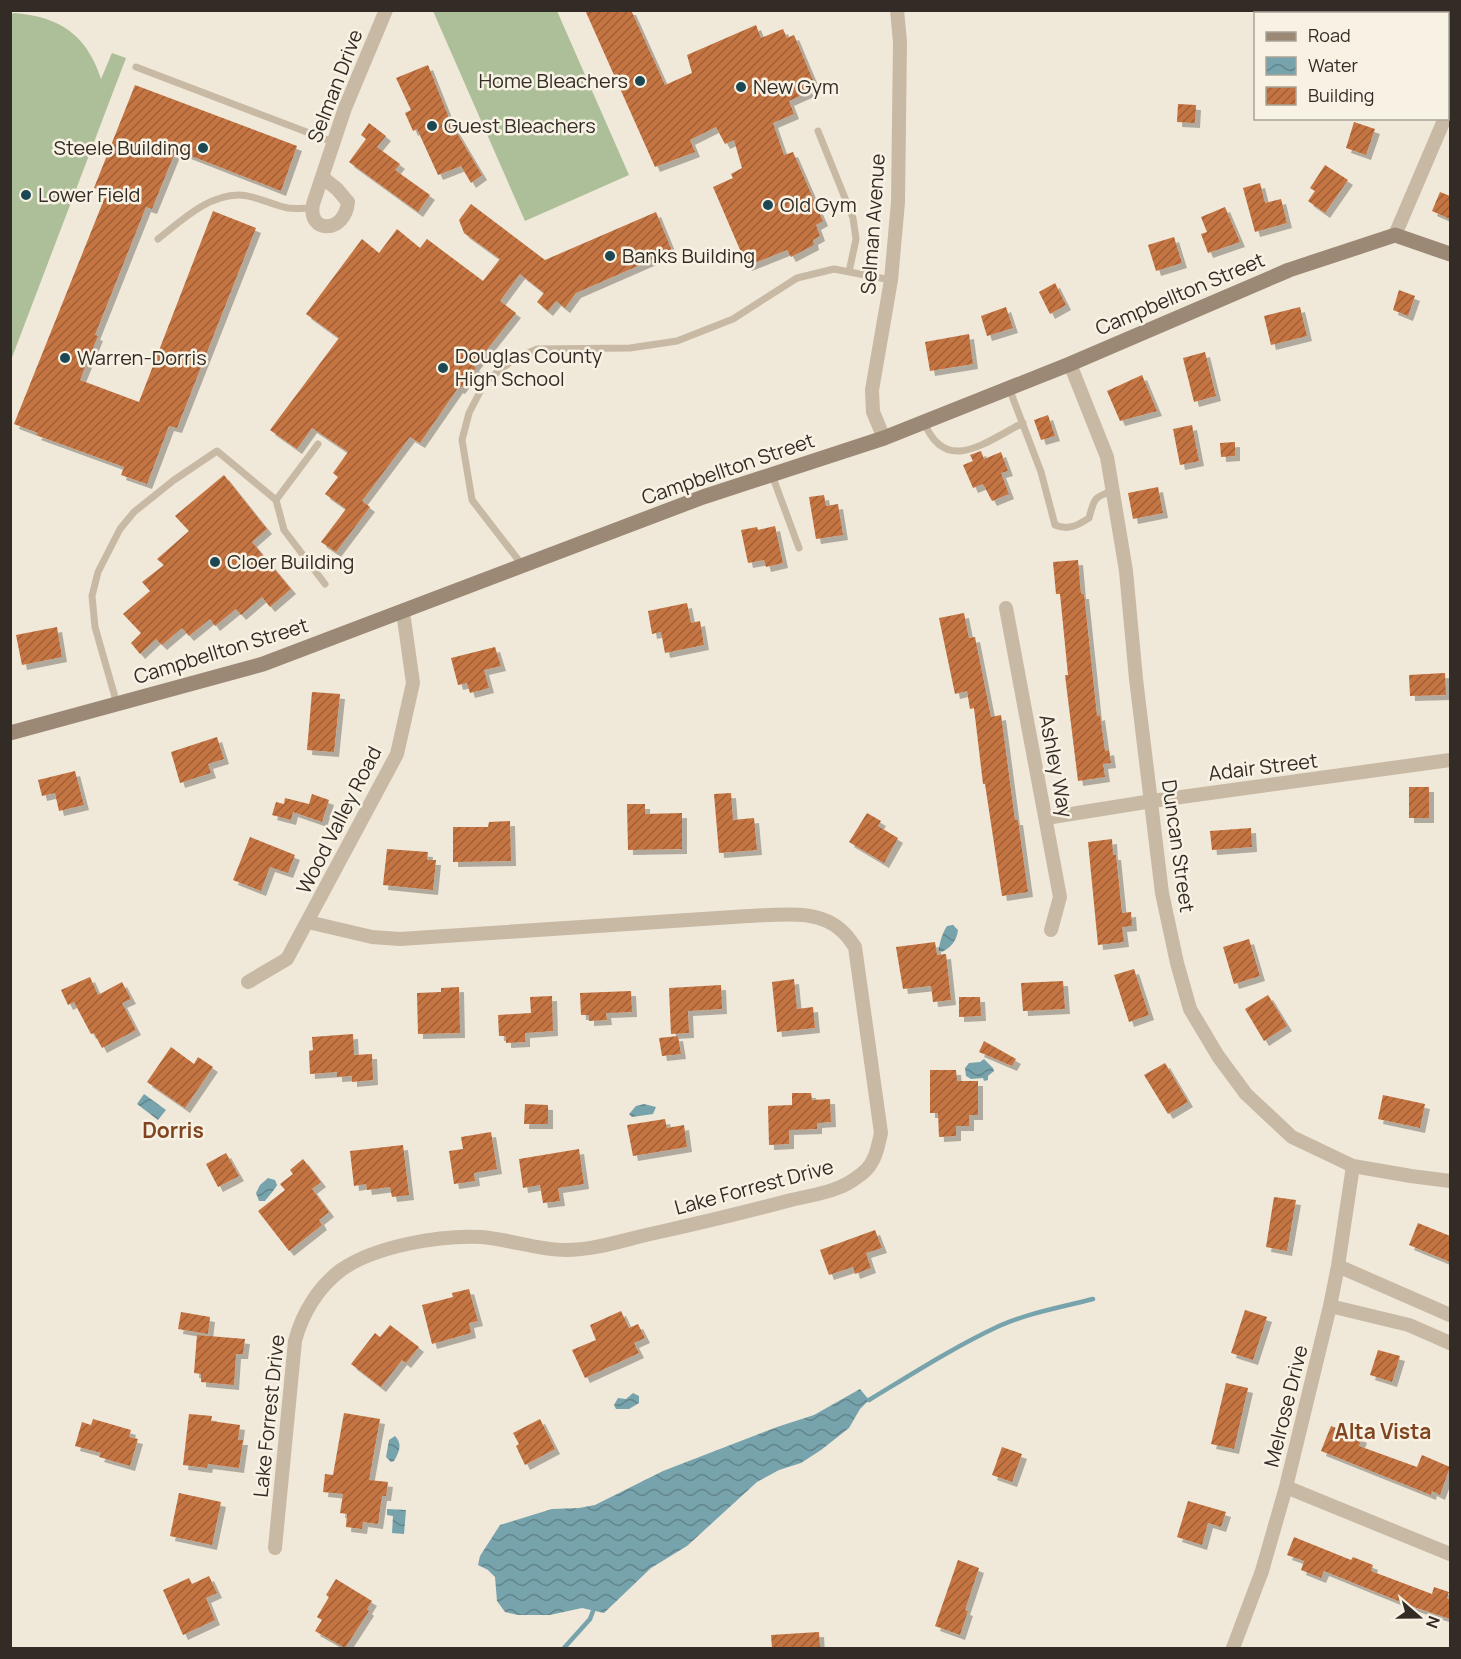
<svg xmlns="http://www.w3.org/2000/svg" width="1461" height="1659" font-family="Manrope,sans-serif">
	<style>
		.pitch { fill: #acbf98 }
		.water { fill: url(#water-waves) }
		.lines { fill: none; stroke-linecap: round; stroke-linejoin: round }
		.stream { stroke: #77a3ac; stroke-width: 4.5 }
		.building { fill: url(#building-hatch); filter: url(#shadow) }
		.lane { stroke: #c8b9a4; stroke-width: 7 }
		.street { stroke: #c8b9a4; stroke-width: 14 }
		.secondary { stroke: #9b8976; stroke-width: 15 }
		.poi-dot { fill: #1c4853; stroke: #f8f2e4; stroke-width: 2 }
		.labels { text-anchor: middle; stroke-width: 5; stroke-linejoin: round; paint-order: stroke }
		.poi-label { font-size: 20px; fill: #332c26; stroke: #f8f2e4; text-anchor: start }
		.street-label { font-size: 20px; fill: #332c26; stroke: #f8f2e4 }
		.neighbourhood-label { font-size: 21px; font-weight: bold; fill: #804520; stroke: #f8f2e4 }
	</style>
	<defs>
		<pattern id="water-waves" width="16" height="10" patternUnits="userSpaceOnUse" patternTransform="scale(1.5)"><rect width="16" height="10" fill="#77a3ac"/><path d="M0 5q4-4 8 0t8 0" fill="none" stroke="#62858c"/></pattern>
		<pattern id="building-hatch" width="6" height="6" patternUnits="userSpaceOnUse" patternTransform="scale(1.5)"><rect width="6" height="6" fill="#c47442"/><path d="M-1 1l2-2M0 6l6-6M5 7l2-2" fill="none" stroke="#a05f37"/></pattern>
		<filter id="shadow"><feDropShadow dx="5" dy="5" stdDeviation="0" flood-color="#0004"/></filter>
	</defs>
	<rect width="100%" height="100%" fill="#f0e8d8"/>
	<!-- pitch -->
	<path class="pitch" d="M433,11H557L629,175L525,221Z
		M15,13C60,17 87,35 101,79L112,53L126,58L11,360L10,14Z"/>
	<!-- water -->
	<path class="water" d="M953,925L958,930C957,941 950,948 942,952L939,950C939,943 943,932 947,926Z
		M984,1059L993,1068L994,1071L988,1076V1080L984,1081L983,1078L971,1079L966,1076L965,1068L969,1063L980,1062Z
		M144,1094L166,1110L158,1120L137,1104Z
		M644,1104L656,1107L653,1114L632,1117L629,1114L636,1106Z
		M268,1178L275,1180L277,1185C275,1189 268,1197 265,1201H259L256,1193L260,1185Z
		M860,1389L869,1400L860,1409L849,1428L821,1450L801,1463L779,1470L757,1482L687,1546L651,1568L604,1613L582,1608L550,1615H518L505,1612L497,1601L495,1577L488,1570L478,1565L480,1556L500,1525L552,1509L579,1508L595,1505L663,1471L777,1427L814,1415Z
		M633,1393L639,1396V1403L629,1409H616L614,1405L618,1398L626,1399Z
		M395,1436C403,1444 399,1452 394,1461L391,1462L386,1457L389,1440Z
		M387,1509L406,1510L404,1534L392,1533L393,1516L387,1515Z"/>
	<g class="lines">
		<!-- stream -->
		<path class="stream" d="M869,1400C912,1374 954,1347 999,1326C1028,1313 1062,1307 1093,1299
			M564,1648L590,1619L593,1611"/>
	</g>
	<!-- building -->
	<path class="building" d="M585,10H631L665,85L692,73L687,55L756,25L761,38L783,29L787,38L794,35L813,80L804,83L809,92L789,101L794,114L773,123L784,155L793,152L823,221L816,225L820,236L813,240L814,245L791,257L787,250L747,266L713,187L733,178L731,174L742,168L734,140L725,144L716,127L690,140L695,152L655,167Z
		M428,65L451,123L482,175L471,183L461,166L438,175L417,129L413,131L405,113L411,110L396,78Z
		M135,85L297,146L281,191L176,150L152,209L146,207L95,335L98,336L80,380L139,402L213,211L256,228L177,428L169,426L147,484L121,475L124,467L36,435L38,433L14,424L107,192L94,188Z
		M1178,104L1196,105L1195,123L1177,122Z
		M1354,122L1375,129L1366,155L1346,148Z
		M369,123L386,136L377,147L400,164L395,170L430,195L418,212L349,162L366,139L361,135Z
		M1325,165L1348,180L1325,213L1308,201L1315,191L1310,188Z
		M1260,183L1265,203L1281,199L1287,223L1255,232L1243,188Z
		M1440,192L1450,196V219L1432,211Z
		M471,204L545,260L656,212L672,251L576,293L565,308L556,301L548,311L537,302L544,293L520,274L500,301L516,313L474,366L476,368L460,389L458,388L420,443L410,437L362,501L370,507L336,552L321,542L346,509L325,494L338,477L333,473L348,452L312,428L297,449L270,430L339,338L306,314L362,239L379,253L397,229L420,248L427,239L483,281L500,259L464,233L459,220Z
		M1225,207L1240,242L1208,253L1201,234L1207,232L1201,217Z
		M1174,237L1182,263L1156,271L1148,245Z
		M1055,283L1066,305L1050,314L1039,292Z
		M1399,290L1415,296L1408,316L1393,310Z
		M1006,307L1013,328L987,336L981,316Z
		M1300,307L1307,336L1271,345L1264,316Z
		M969,334L973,364L930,371L925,342Z
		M1205,352L1216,396L1194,402L1183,358Z
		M1142,375L1157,411L1120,421L1107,391Z
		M1048,415L1055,436L1041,440L1034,420Z
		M1192,425L1199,461L1180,465L1173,429Z
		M1235,442V456L1221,457L1220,443Z
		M981,451L984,459L1001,452L1008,471L1001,473L1009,494L992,501L983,484L973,488L963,465L973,461L970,455Z
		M224,475L267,529L252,542L291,589L270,607L262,597L241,615L236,609L215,626L210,619L189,636L182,628L162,645L156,639L140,654L131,643L141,633L123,614L150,591L142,582L164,565L157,559L189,531L175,516Z
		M1158,487L1163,513L1133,519L1128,493Z
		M824,495L826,506L838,504L843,535L816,539L809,497Z
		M775,526L783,563L766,567L764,560L748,563L741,530L757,527L758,530Z
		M1078,560L1081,594H1084L1097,716L1100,715L1105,751L1109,750L1111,763L1103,764L1105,777L1078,781L1065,675H1068L1060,594H1056L1053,562Z
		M687,603L691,623L700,621L704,645L665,653L661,632L652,634L648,611Z
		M964,613L969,638L975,637L991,717L1001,715L1015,820H1018L1028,892L1002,896L985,784H983L974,708L970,709L967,691L955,694L939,618Z
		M57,627L62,657L22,665L16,635Z
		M495,647L501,666L484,670L489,688L470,693L467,683L458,685L451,658Z
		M1445,673L1446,695L1410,696L1409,675Z
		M312,692L340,694L334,752L307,750Z
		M217,737L224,759L208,764L211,773L180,783L171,752Z
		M75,771L84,805L59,811L55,793L42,796L38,780Z
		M1409,787H1429V818H1409Z
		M731,793L733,820L754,818L757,850L719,853L714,794Z
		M312,794L329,800L322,822L293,812L291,820L272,815L276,802L284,804L285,798L309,804Z
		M627,804H645V814L682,813V849L628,850Z
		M867,813L881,821L878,826L898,838L884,863L849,842Z
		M510,821L511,861L453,862V827H488L489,822Z
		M1251,828L1252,847L1212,850L1210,831Z
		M250,837L295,855L288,873L270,867L261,891L233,880Z
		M1112,839L1113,855H1116L1122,913L1131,912L1132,926L1122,927L1124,942L1098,945L1088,842Z
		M387,849L428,852L427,860H436L433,890L383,885Z
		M1249,939L1260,976L1234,984L1223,947Z
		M935,942L937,955L946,954L951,1000L933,1002L931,986L903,989L896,947Z
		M1134,969L1149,1015L1129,1022L1114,975Z
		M90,977L98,995L122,982L131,999L122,1003L136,1030L102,1048L94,1033L91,1034L74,1002L68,1005L61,990Z
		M794,979L797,1009L813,1007L815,1028L777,1032L772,982Z
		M1063,981L1065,1009L1023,1011L1021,983Z
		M721,985L722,1009L688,1011L689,1033L671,1034L669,988Z
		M459,987L460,1033L418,1034L417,993L441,992V988Z
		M631,991L632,1012L606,1013L607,1020L589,1021V1015H581L580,993Z
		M1268,995L1287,1026L1264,1041L1245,1009Z
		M552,996L553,1031L525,1033V1042L506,1043V1036H499L498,1015L531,1013L530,997Z
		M959,997H980L981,1016L959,1017Z
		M353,1034L354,1055L372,1054L373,1080L352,1082V1076L337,1077V1072L310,1074L309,1051L313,1050L312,1037Z
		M678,1036L681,1054L662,1056L659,1038Z
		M984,1041L1016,1059L1012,1066L979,1052Z
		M171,1047L194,1064L198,1057L213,1067L185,1108L147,1082Z
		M1165,1063L1188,1102L1168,1114L1144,1075Z
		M930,1070H956L957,1081H978V1115H969V1126H956V1136L939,1137L938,1113H930Z
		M792,1093H811L812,1100L830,1099L831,1122L817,1123V1129L789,1130V1144L769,1145L768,1106L792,1105Z
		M1383,1095L1425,1104L1420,1128L1378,1119Z
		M525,1104L548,1105V1124H524Z
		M665,1119L667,1128L684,1125L687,1147L633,1156L627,1125Z
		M491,1132L497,1169L474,1173L475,1181L454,1184L449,1151L463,1149L461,1137Z
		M403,1145L409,1195L392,1197L390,1187L367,1190L366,1184L354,1186L350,1151Z
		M579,1149L584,1184L558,1188L560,1201L543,1203L540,1185L523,1188L519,1159Z
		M226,1153L239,1176L218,1187L206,1164Z
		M303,1159L321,1182L312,1189L329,1212L319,1220L322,1225L289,1251L258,1211L285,1190L280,1184L293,1174L290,1170Z
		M1274,1197L1296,1200L1287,1251L1266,1247Z
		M1418,1223L1450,1236V1262L1409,1245Z
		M875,1230L882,1248L866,1253L871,1268L855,1274L853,1267L829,1275L820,1250Z
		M469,1289L478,1321L469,1323L471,1333L432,1344L422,1305L453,1297L452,1293Z
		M1245,1310L1267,1317L1253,1360L1231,1353Z
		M621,1311L629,1328L638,1324L645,1338L634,1343L639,1353L585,1378L572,1350L596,1340L590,1325Z
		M181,1312L210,1317L208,1334L178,1329Z
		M390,1325L419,1347L406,1363L402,1360L381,1387L351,1364L375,1333L380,1337Z
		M197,1335L245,1339L243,1354H236L234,1385L201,1382V1374L194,1373Z
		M1378,1350L1400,1356L1392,1382L1370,1375Z
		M1226,1383L1248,1388L1234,1449L1211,1444Z
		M344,1413L380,1419L369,1480L388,1482L386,1496H382L378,1524L363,1522L362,1529L346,1527L347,1514L340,1513L343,1494L323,1492L325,1474L333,1475Z
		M189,1414L212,1416L211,1421L240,1425L238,1440H243L239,1468L208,1464L207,1468L183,1465Z
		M93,1419L131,1430L129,1437L138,1439L130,1466L99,1457L101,1453L75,1446L82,1422L91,1425Z
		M540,1419L555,1449L525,1465L516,1446L519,1444L513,1433Z
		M1331,1426L1362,1438L1359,1446L1417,1467L1422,1455L1450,1467L1440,1495L1432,1491L1431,1495L1321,1451Z
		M1002,1447L1022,1454L1012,1482L992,1475Z
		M179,1493L221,1502L212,1545L170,1536Z
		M1188,1501L1226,1512L1221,1527L1208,1523L1202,1545L1177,1537Z
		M1294,1537L1351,1560L1353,1557L1373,1565L1371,1571L1432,1594L1434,1587L1449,1592L1447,1598L1450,1600V1619L1408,1605L1324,1571L1321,1578L1301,1570L1304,1561L1287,1555Z
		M958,1560L979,1568L965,1610L968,1611L960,1635L935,1626Z
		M209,1576L217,1593L206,1598L215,1620L183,1635L163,1590L189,1578L192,1584Z
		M336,1579L372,1601L367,1609L369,1611L345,1648L315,1631L322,1620L317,1617L329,1597L326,1595Z
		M819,1632L820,1648H772L771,1635Z"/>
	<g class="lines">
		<!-- lane -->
		<path class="lane" d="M136,67L333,142
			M818,131L853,218L856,239L849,272
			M158,239C181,221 207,195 239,195C254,195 272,205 288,208C296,209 304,208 312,208
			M1009,388L1041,472L1055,525C1069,531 1078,525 1089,518C1094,499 1094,497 1112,491
			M924,422C946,477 988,440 1023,423
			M772,475L799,548
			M276,500L318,444
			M523,566L472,500L462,440L469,413L485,382L514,359L537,349L630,348L677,341L733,319L797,278L834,269L891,280
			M117,704L95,627L92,596L98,572L120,529L134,512L174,480L217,451L276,500L284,530L325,584"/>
		<!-- street -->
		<path class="street" d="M1448,112L1450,104
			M322,177L337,189L348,202C345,234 307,234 313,204L345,108L386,10
			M1395,235L1445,118
			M1070,364L1107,457L1126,571L1136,679L1162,893L1177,963L1190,1009L1218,1056L1246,1094L1292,1137L1353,1166L1411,1176L1450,1181
			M884,438L873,412L872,390L891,280L898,202L900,42L897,10
			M1006,608L1060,897L1051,930
			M1046,818L1152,801L1450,760
			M248,982L287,959L397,754L413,683L403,612
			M1338,1266L1450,1315
			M1330,1306L1409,1325L1450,1343
			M1286,1487L1450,1554
			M275,1548L295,1341C302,1314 318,1287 341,1270C375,1246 440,1235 481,1237C509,1239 537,1250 566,1250C596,1250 626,1239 655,1233C700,1223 746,1212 791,1200C807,1196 825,1194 840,1187C848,1184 860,1176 866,1170C876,1160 878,1146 881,1133L855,947C851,942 848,936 843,932C820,908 779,915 748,916L400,939L372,937L308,922
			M1233,1648L1262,1571L1286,1487L1330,1306L1338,1266L1353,1166"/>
		<!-- secondary -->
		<path class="secondary" d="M10,733L263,664L703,497L884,438L1070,364L1289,270L1395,235L1450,254"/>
	</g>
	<!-- markers -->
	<g class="poi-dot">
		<circle cx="640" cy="81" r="6"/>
		<circle cx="741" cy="87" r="6"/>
		<circle cx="432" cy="126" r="6"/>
		<circle cx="203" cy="148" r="6"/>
		<circle cx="26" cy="195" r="6"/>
		<circle cx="768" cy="205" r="6"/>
		<circle cx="610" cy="256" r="6"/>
		<circle cx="65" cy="358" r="6"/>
		<circle cx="443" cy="368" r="6"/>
		<circle cx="215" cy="562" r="6"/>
	</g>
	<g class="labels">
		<!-- poi labels -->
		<g class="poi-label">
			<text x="628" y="88" text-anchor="end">Home Bleachers</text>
			<text x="753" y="94">New Gym</text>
			<text x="444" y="133">Guest Bleachers</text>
			<text x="191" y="155" text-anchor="end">Steele Building</text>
			<text x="38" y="202">Lower Field</text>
			<text x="780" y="212">Old Gym</text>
			<text x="622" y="263">Banks Building</text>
			<text x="455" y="363">Douglas County<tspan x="455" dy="23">High School</tspan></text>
			<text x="77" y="365">Warren-Dorris</text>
			<text x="227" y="569">Cloer Building</text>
		</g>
		<!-- street labels -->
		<g class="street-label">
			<text transform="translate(335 86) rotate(-69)" y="7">Selman Drive</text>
			<text transform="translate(873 224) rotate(-86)" y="7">Selman Avenue</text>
			<text transform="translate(1180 294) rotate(-23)" y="7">Campbellton Street</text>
			<text transform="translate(728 469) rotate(-19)" y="7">Campbellton Street</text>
			<text transform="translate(221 651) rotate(-17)" y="7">Campbellton Street</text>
			<text transform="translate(1056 766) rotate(79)" y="7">Ashley Way</text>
			<text transform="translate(1263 767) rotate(-7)" y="7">Adair Street</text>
			<text transform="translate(339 820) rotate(-63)" y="7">Wood Valley Road</text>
			<text transform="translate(1178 846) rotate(82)" y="7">Duncan Street</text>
			<text transform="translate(754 1187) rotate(-15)" y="7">Lake Forrest Drive</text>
			<text transform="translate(1286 1406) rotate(-76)" y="7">Melrose Drive</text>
			<text transform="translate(269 1416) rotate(-84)" y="7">Lake Forrest Drive</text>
		</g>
		<!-- neighbourhood labels -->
		<g class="neighbourhood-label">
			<text x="173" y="1138">Dorris</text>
			<text x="1383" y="1439">Alta Vista</text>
		</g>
	</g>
	<!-- border -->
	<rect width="1461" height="1659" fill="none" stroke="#332c26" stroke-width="24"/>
	<!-- legend -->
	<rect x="1254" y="12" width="195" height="108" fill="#f8f2e4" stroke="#a9a398" stroke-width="1.5"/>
	<rect x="1266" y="32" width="30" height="9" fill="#9b8976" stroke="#a9a398" stroke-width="1.5"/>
	<text x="1308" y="42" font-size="18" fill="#332c26">Road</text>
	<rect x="1266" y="57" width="30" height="18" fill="url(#water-waves)" stroke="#a9a398" stroke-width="1.5"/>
	<text x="1308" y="72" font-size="18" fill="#332c26">Water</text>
	<rect x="1266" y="87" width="30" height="18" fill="url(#building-hatch)" stroke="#a9a398" stroke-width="1.5"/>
	<text x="1308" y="102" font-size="18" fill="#332c26">Building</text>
	<!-- north arrow -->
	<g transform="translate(1419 1617) rotate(110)" stroke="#f8f2e4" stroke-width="4.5" paint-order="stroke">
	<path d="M0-4.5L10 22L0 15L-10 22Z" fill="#332c26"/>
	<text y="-9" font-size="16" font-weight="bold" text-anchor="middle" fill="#332c26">N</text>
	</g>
</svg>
